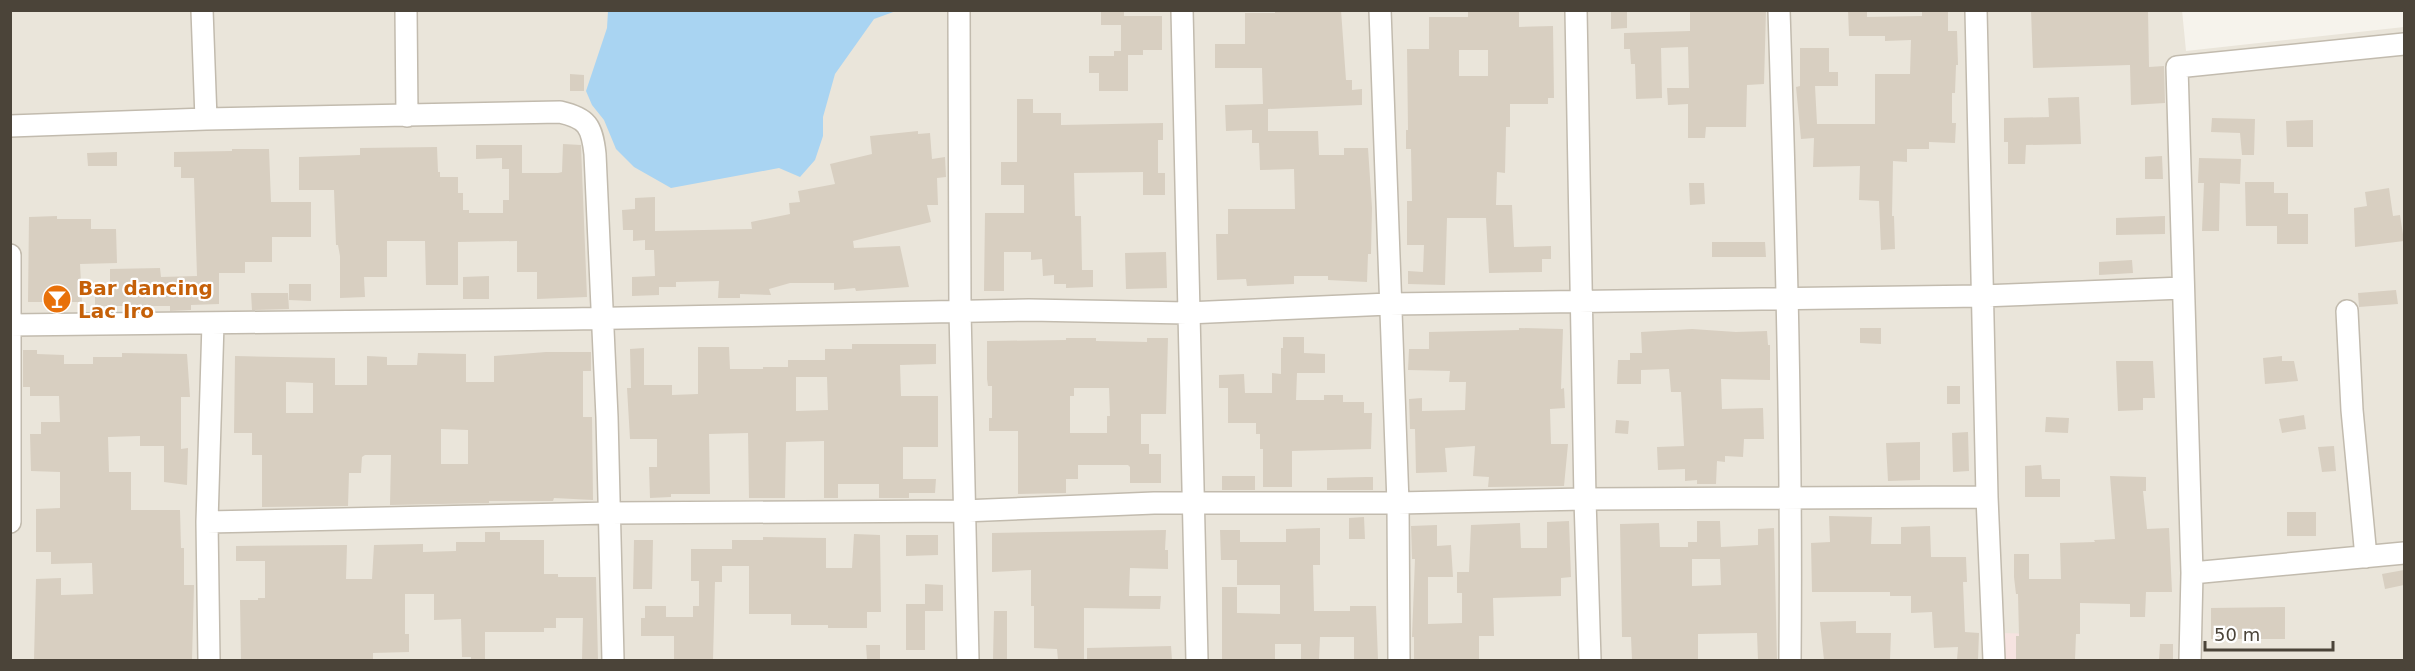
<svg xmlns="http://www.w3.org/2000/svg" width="2415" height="671" font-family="'DejaVu Sans',sans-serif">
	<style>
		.residential { fill: #eae5da }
		.medical { fill: #f6e3e0 }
		.water { fill: #a9d4f2 }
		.building { fill: #d8cfc1; fill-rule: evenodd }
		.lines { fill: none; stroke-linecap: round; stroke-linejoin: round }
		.minor-casing { stroke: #c2bbae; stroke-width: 24 }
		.minor { stroke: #fff; stroke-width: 21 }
		.labels { text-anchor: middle; stroke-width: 4.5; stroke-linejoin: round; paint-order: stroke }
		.food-label { font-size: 20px; font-weight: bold; fill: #c56008; stroke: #fff; text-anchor: start }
	</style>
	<rect width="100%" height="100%" fill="#f6f3ec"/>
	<!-- residential -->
	<path class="residential" d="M2182,10L2186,51L2404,27V660H11L10,11Z"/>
	<!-- medical -->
	<path class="medical" d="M2003,633L2037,634V660H2003Z"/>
	<!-- water -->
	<path class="water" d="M608,11V10L896,11L874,19L835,74L823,117V136L815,160L800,177L779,168L671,188L634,167L616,149L604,120L592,105L586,91L607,28Z"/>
	<!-- building -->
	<path class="building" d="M1101,10H1124V16H1162V50H1143V55H1128V91H1099V73H1089V56H1114V51H1121V25H1101Z
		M1275,10H1341L1346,80H1352V90L1362,89V105L1268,109V131H1318L1319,155H1344V148H1368L1372,208L1371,254H1368L1367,282L1328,280V276H1294V284L1247,286L1246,279L1217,280L1216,234H1228V209H1295L1294,169L1260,170L1259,143H1252V130L1226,131L1225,105L1263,104L1262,68H1215V44H1245V13H1275Z
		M1468,10H1519V27L1553,26L1554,98H1548V104H1510V127H1506L1505,173L1497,172L1496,205H1512L1514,247L1551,246V259H1542V272L1489,273L1486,218H1447L1445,285L1408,284V271L1423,272L1424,245H1407V201H1412L1411,149H1406V130H1408L1407,49H1429V17H1468ZM1459,50H1488V76H1459Z
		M1611,10H1627V28L1611,29Z
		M1690,10H1766L1764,84L1747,85L1746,127H1706L1705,138H1688V104L1668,105L1667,88H1689L1688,47L1661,48L1662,98L1636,99L1635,64H1631L1630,49H1624V33L1690,31Z
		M1848,10H1867V17L1922,16V10H1948V31H1957L1958,65H1956L1955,93H1952V123H1956L1955,143L1929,142V149H1907V162L1893,161L1892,216H1894L1895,249L1881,250L1879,201L1859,200L1860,166L1813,167L1814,138L1801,139L1796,87L1800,86V48H1829V72H1838V86H1815L1817,124H1875V74H1910L1911,40L1885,41V36H1849Z
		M2031,10H2148L2149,67L2164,66L2165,103L2131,105L2130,65L2033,68Z
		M570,74L584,75V91H570Z
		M2079,97L2081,144L2026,145L2025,164H2008V142H2004V118L2049,117L2048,98Z
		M1017,99H1033V113H1061V125L1163,123V140H1158V173H1165V195H1143V172L1074,173L1075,216H1081L1082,270H1093V287L1066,288V284H1054V275L1043,276L1042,259L1031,260V252H1004V291H984L985,213H1024V185H1001V162H1017Z
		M2212,118L2255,119L2254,155H2242L2240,133L2211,132Z
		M2313,120V147H2287L2286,121Z
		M918,131V134L930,133L932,159L945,157L946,177L937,178L938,205H927L931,222L853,241L854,248L900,246L909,287L856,291L855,288L834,290V283H790L769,289L771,295L740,294V298H718L719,281L676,282V287H659V295L632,296V277L655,276L654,250H645V240L633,241V230H623L622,210L635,209V198L655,197V231L752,229L751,222L790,214L789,203L800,202L798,191L835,184L830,164L872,154L870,136Z
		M563,144L581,145V147L587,297L537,299V272H517V241L458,242V285H426L425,241H387V277H364L365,297L340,298V256L338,245H336L334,190H299V157L360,155V148L437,147L438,172H440V177H458V193H463V210H469V213H503V200H509V169H502V158L476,159V145H522V173H558L562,172Z
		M232,149H269L271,202H311V237H272V262H245V273H219V304L191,305V310L170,311V306H95V290H110V269L160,268L161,277L197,276L194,178H181V167H174V152L232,151Z
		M117,152V166H88L87,153Z
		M2162,156L2163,179H2145V157Z
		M2199,158L2241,159L2240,184L2220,183L2219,231H2202L2204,183H2198Z
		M2245,182H2274V193H2288V214H2308V244H2277V226H2246Z
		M1689,183H1704L1705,204L1690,205Z
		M2389,188L2393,216L2400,215L2404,241L2355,247L2354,208L2367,206L2365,192Z
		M57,216V219H91V229H116L117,263L80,264L82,302H28L29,217Z
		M2165,216V234L2116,235V218Z
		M1712,242H1765L1766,257H1712Z
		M1166,252L1167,288L1126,289L1125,253Z
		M2132,260L2133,273L2099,275V262Z
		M489,276V299H463V277Z
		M289,284H311V301L289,300Z
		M2396,290L2398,304L2359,307L2358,293Z
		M251,293H288L289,309L252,310Z
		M1519,328L1563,329L1561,389L1564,388L1565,408L1550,409L1551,444H1568L1564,486L1488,487L1489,477L1473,476L1475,446L1445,448L1447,472L1416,473L1415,429H1410L1409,399L1422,398V411L1465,410L1466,382H1449L1450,371L1408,370L1409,349H1429V332L1519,330Z
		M1860,328H1881V344L1860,343Z
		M1692,329L1736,332L1767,331L1768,345H1770V380L1721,379L1722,409L1763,408L1764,439H1744L1743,457L1725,456V462L1717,461L1716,484H1697V480L1685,481V469L1658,470L1657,447L1684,446L1681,392H1671L1669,369L1641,370V384H1617L1618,360H1630V353H1642L1641,332Z
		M1283,337H1304V353L1325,354V373H1297L1296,400H1324V395H1343V402H1364V413H1372L1371,449L1292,451V487H1263V449H1260V434H1256V423H1228V388H1219V375L1244,374L1245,393H1272V373L1281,374V348H1283Z
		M1066,338H1096V341L1147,342V338H1168L1166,414H1141V444H1149V454H1161V483H1130V467L1128,465H1078V479H1066V493L1018,494V431H989V418H992V386H988L987,379V341L1066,340ZM1074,388H1109L1110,416H1107V433H1070V396H1074Z
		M852,344H936V364L900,365L901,396H938V447H903V479H936L935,493H909V498H879V484H838V498H824V441L786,442L785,498H749L748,433L709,434L710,494H671V497L650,498L649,467H657V439H630L627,388H631L630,349L644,348V385H672V395L698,394V347H729L730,369H763V367H788V360H825V349H852ZM796,377H827L828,410L796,411Z
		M23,350H37V354L64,355V364H93V357H122V353L187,354L190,397H181V449L188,448L187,485L164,482V446H140V436L108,437L109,472H131V510H180L181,548H184V585H194L192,660L34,659L36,579L61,578V595L93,594L92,563L51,564V552H36V509L60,508V472L31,471L30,434H41V422H60L59,396H30V387H23Z
		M546,352H591V371H583V417H592L593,500L554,498L553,501H489V503L390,505L391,455H365L362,457L361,473H349L348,506L262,507V455H252V433H234L235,356L335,358V385H367V356L387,357V365H417L418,353L466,354V382H494V356ZM286,382L313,383V413H286ZM441,429L468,430V464H441Z
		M2282,356V361H2294L2298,381L2265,384L2263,358Z
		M2116,361H2153L2155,398H2143V410L2118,411Z
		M1947,386H1960V404H1947Z
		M2304,415L2306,429L2282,433L2279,419Z
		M2046,417L2069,418L2068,433L2045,432Z
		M1616,420L1629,421L1628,434L1615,433Z
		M1968,432L1969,471L1953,472L1952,433Z
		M1920,442V480L1888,481L1886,443Z
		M2334,446L2336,471L2322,472L2318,447Z
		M2041,465L2042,479H2060V497H2025V466Z
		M1222,476H1255V490H1222Z
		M2110,476L2146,477V491H2143L2147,529L2169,528L2172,592H2146L2145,617H2130V604L2080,603V634H2076L2075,660H2016V636H2019L2018,594H2016L2014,577V554H2029V579H2061L2060,543L2095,542L2094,540L2115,539Z
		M1366,477H1373V490H1327V478Z
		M2287,512H2316V536H2287Z
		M1829,516L1872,517L1871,544H1901V527L1930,526L1931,557H1966L1967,582H1963L1965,632L1979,633L1978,660H1957L1958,647L1934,648L1932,612L1911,613V596H1890V592H1812L1811,543L1830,542Z
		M1364,517L1365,539H1349V518Z
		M1569,521L1571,577L1561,578V596L1493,598L1494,636H1479V660H1414V637H1412L1415,559H1412L1411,526L1437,525V546L1451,545L1453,577H1428V624L1462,623V593H1457V572H1469L1471,525L1520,523L1521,548H1547V522Z
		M1697,521H1720L1721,547L1758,545V529L1774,528L1777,660H1758L1757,633L1698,634V660H1632L1631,637H1622L1620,524L1659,523L1660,547H1688V542H1697ZM1692,559H1720L1721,585L1692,586Z
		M1320,528V565H1313L1314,611H1350V606H1376L1378,660H1354V637H1320L1319,660H1301V644H1275V660H1222V587H1237V613L1280,614V585H1237V560H1221L1220,530H1240V542H1286V529Z
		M1166,530L1165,550H1168V569L1130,568L1129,596H1161L1160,609L1084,608V660H1058L1057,649L1034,648V606H1031V570L992,572V533Z
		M485,532H500V540H544V574H558V577H596L598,660H582L583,618H556V628H544V632H485V660H471V657H462L461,619L434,620V594H405V634H409V652L373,653V660H241L240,600H258V598H265V561H236V546L347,545L346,579H372L374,545L423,544V552L456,551V542H485Z
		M854,534L880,535L881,612H867V628H828V625H791V614H749V566H722V582H715L713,660H674V636H641V618H645V606H666V617H693V606H699V581H691V549H732V540H763V537L826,538V568H852Z
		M906,535H938V555L906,556Z
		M634,540H653L652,589H633Z
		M2404,570V585L2385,589L2382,574Z
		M925,584L943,585V611H925Z
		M906,604H925V650H906Z
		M2285,607V639H2211V608Z
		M994,611H1007V660H993Z
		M1856,621V633H1891L1890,660H1824L1820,622Z
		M2160,644H2173V660H2159Z
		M866,645H880V660H867Z
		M1171,646L1172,660H1087V648Z"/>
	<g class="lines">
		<!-- minor casing -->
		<g class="minor-casing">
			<path id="minor" d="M202,10L206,119
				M406,10L407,116
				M959,10L960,311L968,660
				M1182,10L1197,660
				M1380,10L1398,503L1399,660
				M1576,10L1585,499L1590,660
				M1779,10C1786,227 1792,444 1790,660
				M1976,10L1987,497L1994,660
				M10,126L206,119L560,112C587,118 592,126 595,154L607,417L613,660
				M10,255V522
				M2347,311L2352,410L2366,557
				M10,325L570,319L1029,310L1187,313L1389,304L1982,296L2183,288
				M207,522L609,513L963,511L1154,503H1398L1585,499L1987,497
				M2192,573L2404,553
				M209,660L207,522L213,323
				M2190,660L2192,573L2177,67L2404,44"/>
		</g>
		<!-- minor -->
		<use href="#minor" class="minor"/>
	</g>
	<!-- icons -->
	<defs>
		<g id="bar-disc" transform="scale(1.5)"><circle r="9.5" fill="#e8710a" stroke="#fff"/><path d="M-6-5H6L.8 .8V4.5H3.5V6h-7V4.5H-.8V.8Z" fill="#fff"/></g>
	</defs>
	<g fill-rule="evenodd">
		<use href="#bar-disc" x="57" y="299"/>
	</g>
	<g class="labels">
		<!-- food labels -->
		<g class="food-label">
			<text x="78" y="295">Bar dancing<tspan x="78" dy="23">Lac Iro</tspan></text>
		</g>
	</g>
	<!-- border -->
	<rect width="2415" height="671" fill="none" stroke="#4b4439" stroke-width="24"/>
	<!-- scale -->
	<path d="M2205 641v9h128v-9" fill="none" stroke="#4b4439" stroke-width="3"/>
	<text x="2214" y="641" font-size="18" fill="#4b4439" stroke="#ffffff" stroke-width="4.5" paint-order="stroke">50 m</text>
</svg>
